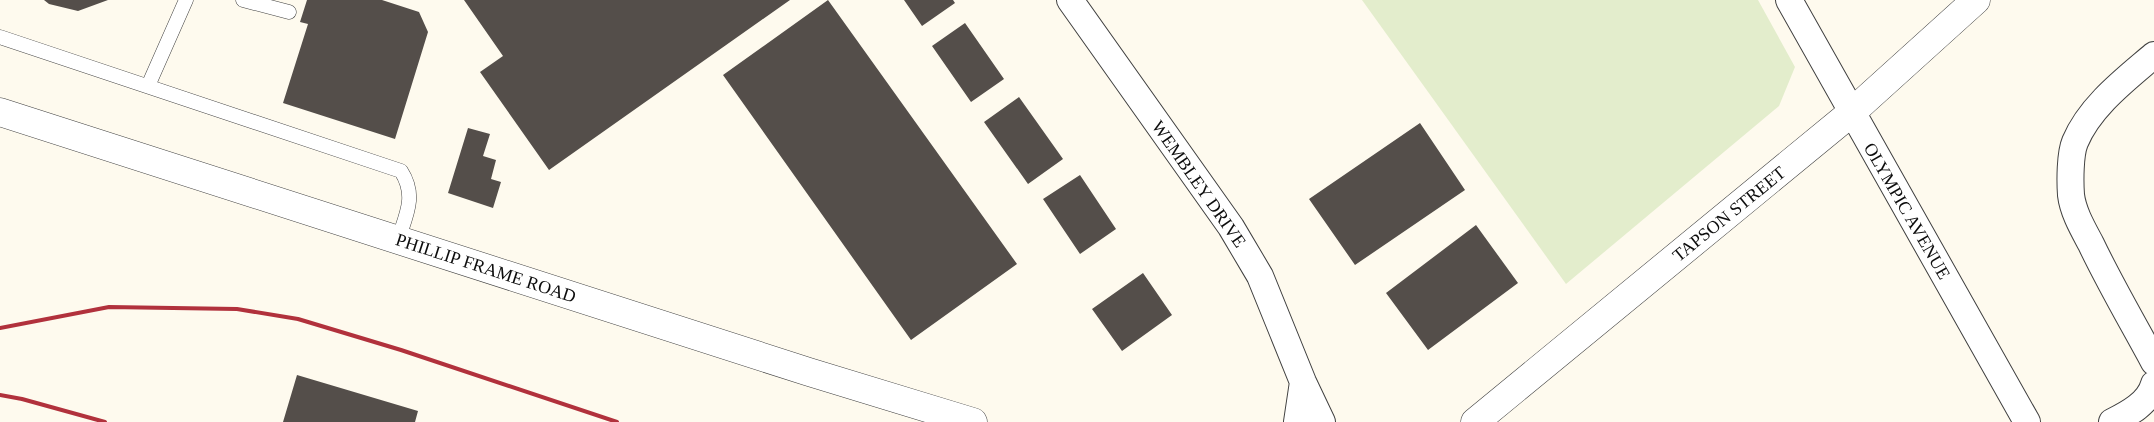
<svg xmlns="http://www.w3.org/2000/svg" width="2154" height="422" font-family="'Times New Roman',serif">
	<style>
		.pitch { fill: #e3edcc }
		.building { fill: #544e4a }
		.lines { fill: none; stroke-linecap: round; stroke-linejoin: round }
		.service-casing { stroke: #404040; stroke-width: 15 }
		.minor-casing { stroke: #404040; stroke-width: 28 }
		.tertiary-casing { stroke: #404040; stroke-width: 29 }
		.service { stroke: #fff; stroke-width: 14 }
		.minor { stroke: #fff; stroke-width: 26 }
		.tertiary { stroke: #fff; stroke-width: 28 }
		.rail { stroke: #b1313c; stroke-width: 4 }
		.labels { text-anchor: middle; stroke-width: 5; stroke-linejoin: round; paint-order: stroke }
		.street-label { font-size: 18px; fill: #0d0d0d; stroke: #fff }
	</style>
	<rect width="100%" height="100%" fill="#fefaee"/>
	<!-- pitch -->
	<path class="pitch" d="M1362,0H1758L1795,67L1779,106L1566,284Z"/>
	<!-- building -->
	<path class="building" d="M44,0H108L78,11L49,4Z
		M307,0H382L419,12L428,32L395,139L283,103L308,24L300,22Z
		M464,0H790L549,170L480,72L503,56Z
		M828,0L1017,264L911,340L723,75Z
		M904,0H953L955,3L922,26Z
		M965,23L1004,79L971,102L932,46Z
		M1019,97L1063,159L1028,184L984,122Z
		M1420,123L1465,190L1355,265L1309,199Z
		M468,128L490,134L483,156L496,160L491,179L501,182L493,208L448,193Z
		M1080,175L1116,229L1080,254L1043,199Z
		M1476,225L1518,283L1428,350L1386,293Z
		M1143,273L1172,315L1122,351L1092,309Z
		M297,375L418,411L415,422H283Z"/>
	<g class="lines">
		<!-- service casing -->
		<g class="service-casing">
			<path id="service" d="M243,0L289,12
				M0,37L401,171C417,196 406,215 398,240
				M148,86L186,0"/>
		</g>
		<!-- minor casing -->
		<g class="minor-casing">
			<path id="minor" d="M1070,0L1231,227L1260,276L1303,382L1322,422
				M1789,0L2027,422
				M2154,55C2126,79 2090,106 2075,142C2070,154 2070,181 2071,195C2073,212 2083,229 2091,244C2110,284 2133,323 2154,362
				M1297,422L1303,382
				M2112,422C2128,414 2149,403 2154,384"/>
		</g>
		<!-- tertiary casing -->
		<g class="tertiary-casing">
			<path id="tertiary" d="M0,112L809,372L973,422
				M1475,422L1851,113L1976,0"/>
		</g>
		<!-- service -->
		<use href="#service" class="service"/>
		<!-- minor -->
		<use href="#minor" class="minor"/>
		<!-- tertiary -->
		<use href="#tertiary" class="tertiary"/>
		<!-- rail -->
		<path class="rail" d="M0,328L109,307L237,309L298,319L401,350L617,422
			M0,395L22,399L105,422"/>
	</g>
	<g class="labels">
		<!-- street labels -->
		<g class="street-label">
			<text transform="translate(1199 184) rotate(55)" y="6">WEMBLEY DRIVE</text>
			<text transform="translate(1907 211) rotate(60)" y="6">OLYMPIC AVENUE</text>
			<text transform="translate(1729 214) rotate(-39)" y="6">TAPSON STREET</text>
			<text transform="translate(486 268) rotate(18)" y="6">PHILLIP FRAME ROAD</text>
		</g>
	</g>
</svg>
